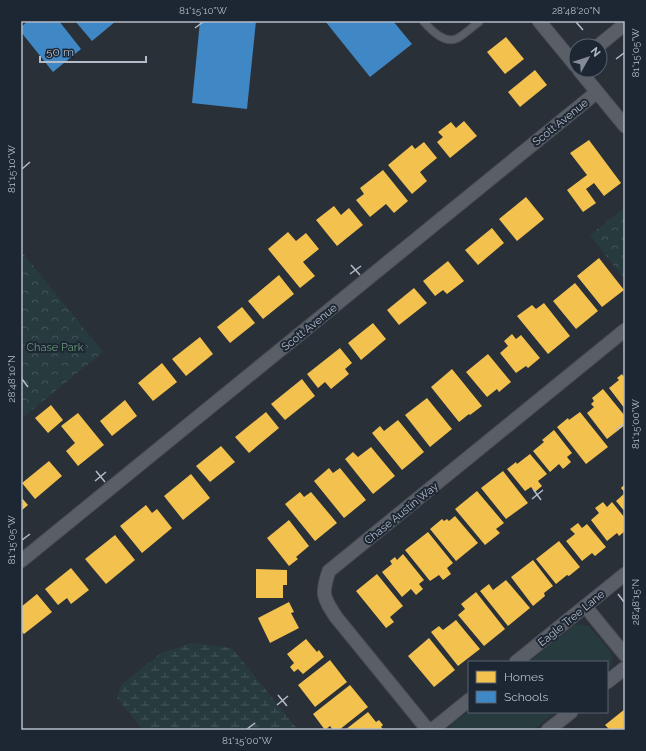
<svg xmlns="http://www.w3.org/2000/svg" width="646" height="751" font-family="Raleway,sans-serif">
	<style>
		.grass { fill: #273a3e }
		.forest { fill: url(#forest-crowns) }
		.wetland { fill: url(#wetland-marsh) }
		.homes { fill: #f2c14e }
		.schools { fill: #3f88c5 }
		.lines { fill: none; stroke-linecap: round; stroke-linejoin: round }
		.lane-casing { stroke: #484c53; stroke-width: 9 }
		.street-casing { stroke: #484c53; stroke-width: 15 }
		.lane { stroke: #5a5e66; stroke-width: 7 }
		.street { stroke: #5a5e66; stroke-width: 13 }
		.ticks { fill: none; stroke: #b4bcc9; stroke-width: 1.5 }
		.labels { text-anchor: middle; stroke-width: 4; stroke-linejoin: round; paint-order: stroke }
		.street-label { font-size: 11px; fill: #b4bcc9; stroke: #1d2633 }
		.park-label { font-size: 11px; fill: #6b9a76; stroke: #1d2633 }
		.neatline { fill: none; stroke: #b4bcc9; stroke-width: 1.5 }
		.ticks-label { font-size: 10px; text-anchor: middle; fill: #b4bcc9 }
	</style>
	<defs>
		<pattern id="forest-crowns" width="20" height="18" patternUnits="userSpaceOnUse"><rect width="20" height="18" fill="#273a3e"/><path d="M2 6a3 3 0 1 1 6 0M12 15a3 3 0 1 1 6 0" fill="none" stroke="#445559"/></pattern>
		<pattern id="wetland-marsh" width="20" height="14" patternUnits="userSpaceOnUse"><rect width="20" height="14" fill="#273a3e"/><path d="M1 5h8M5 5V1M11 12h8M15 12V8" fill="none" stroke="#445559"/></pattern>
	</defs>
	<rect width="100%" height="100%" fill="#2a3038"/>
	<!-- grass -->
	<path class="grass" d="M578,624L589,626L610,651C613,657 613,665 607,670V662H529L573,626Z
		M469,711V712H555L533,730H449L452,724Z"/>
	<!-- forest -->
	<path class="forest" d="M625,207V280L590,235Z
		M21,251L103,352L21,419Z"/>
	<!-- wetland -->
	<path class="wetland" d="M192,643L232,648L298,730H143L117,698L121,685L161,653Z"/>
	<!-- homes -->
	<path class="homes" d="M506,37L524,59L505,74L487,52Z
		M535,70L547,85L520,107L508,92Z
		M464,121L477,136L450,158L437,142L443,137L438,132L451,122L456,128Z
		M589,140L621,183L604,196L594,183L586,189L596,203L583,212L567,190L587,175L570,153Z
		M424,142L437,158L420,172L427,181L412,194L388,165L412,145L415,149Z
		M383,170L408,201L394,213L386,204L370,217L356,200L364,194L360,188Z
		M526,197L544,219L517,241L499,219Z
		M334,206L341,215L349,208L363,225L337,246L316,220Z
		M492,228L504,243L478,265L465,250Z
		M288,232L296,241L306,233L319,249L303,262L315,276L300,288L268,249Z
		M599,258L624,290L602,307L577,276Z
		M448,261L464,281L447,294L443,290L435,296L423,281Z
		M279,275L294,294L263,319L248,301Z
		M575,283L598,311L576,329L553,301Z
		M414,288L427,303L399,325L387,310Z
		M544,303L570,336L548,354L517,316L532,305L536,309Z
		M242,307L255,323L230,343L217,327Z
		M373,323L386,339L361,360L348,343Z
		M512,334L516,339L521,335L540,358L528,368L526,366L516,373L500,353L508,346L504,341Z
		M200,337L213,354L186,376L172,359Z
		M340,348L352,363L345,369L349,374L331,389L325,382L318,388L307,374Z
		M488,354L511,382L499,392L497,389L487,397L466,372Z
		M162,363L177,382L153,401L138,383Z
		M452,369L482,406L470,415L469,414L459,422L431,387Z
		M622,374L623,376L625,374V409L609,388L619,380L617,378Z
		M302,379L315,396L285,420L271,404Z
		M603,389L625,416V425L607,439L587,413L594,407L591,404L594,401L592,398Z
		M427,398L452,429L430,447L405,415Z
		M125,400L137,416L112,436L100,421Z
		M51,405L63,420L48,433L35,418Z
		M266,412L279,428L249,453L235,437Z
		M580,412L608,447L586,464L557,427L568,418L569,420Z
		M78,413L104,445L78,466L66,451L75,443L61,426Z
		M398,420L424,452L402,470L372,433L380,426L384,431Z
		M554,430L572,453L567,457L571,462L563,469L559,464L550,472L533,451L544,442L542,440Z
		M221,446L235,462L210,482L196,466Z
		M371,447L395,476L373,494L345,459L353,452L358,457Z
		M530,454L547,474L538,481L542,486L535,492L531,487L525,491L507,469L516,462L517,464Z
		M49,461L62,476L35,499L22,483Z
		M329,468L333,473L340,468L366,500L344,518L314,481Z
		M503,471L528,503L506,519L481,488Z
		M191,474L210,498L183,520L164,496Z
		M625,484V512L616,501L625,493L621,488Z
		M477,491L504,523L496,529L500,533L485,545L455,509Z
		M300,492L304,497L311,492L337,523L315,541L285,504Z
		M21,497L28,505L21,511Z
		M603,502L607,507L612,502L625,518V531L619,536L617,533L607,541L591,520L599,513L595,508Z
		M146,505L152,513L157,509L172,528L142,553L120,526Z
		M455,516L478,543L456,561L430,529L442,519L444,521L447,519L449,521Z
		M289,520L309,546L296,557L298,559L289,566L267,538Z
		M578,523L582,528L587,524L606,547L595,556L592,553L582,561L566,541L575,534L570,529Z
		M428,532L453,563L447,568L451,574L443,580L439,575L430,581L405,550Z
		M115,535L135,560L106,584L85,559Z
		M559,541L580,567L569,576L567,575L556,584L536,559Z
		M403,554L424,580L419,584L423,589L416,595L411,589L402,597L382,572L392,564L390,561L395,557L397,560Z
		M533,560L553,586L544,593L545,596L533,606L511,577Z
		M71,568L89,590L71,604L67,598L58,605L45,589Z
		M256,569L287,570V585H283V598H256Z
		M377,574L403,606L390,617L394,622L386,628L356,591Z
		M506,580L530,608L508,626L480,591L489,584L493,590Z
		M476,592L505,629L484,646L458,615L465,609L461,604Z
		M37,594L52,612L24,634L21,631V607Z
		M289,602L294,612L291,613L299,628L270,643L258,618Z
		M456,620L480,649L458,666L431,632L439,626L443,630Z
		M429,638L455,670L434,687L408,656Z
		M306,639L317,652L319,650L324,657L303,674L298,669L294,672L290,667L294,663L287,654Z
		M330,660L347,682L315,707L298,685Z
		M350,685L368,707L339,730H333L330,726L325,730L313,714Z
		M625,709V730H610L605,725Z
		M368,712L376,722L379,720L383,725L381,727L384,730H345Z"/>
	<!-- schools -->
	<path class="schools" d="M28,21H59L81,49L53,72L21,32V27Z
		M75,21H116L92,41Z
		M200,21H256L247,109L192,103Z
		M325,21H393L412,44L370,77Z"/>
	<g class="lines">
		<!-- lane casing -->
		<g class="lane-casing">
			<path id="lane" d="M423,21C431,30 445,45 458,38C465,34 472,27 479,22"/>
		</g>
		<!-- street casing -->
		<g class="street-casing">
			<path id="street" d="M539,21L576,66
				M598,46L625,24
				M579,70L625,126
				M21,561L597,92
				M585,606L625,655
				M516,662L625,574
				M607,682L625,668
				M428,730L336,617C323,597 321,594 329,571L625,330
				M432,730L469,700
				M548,730L571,712"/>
		</g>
		<!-- lane -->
		<use href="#lane" class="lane"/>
		<!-- street -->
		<use href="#street" class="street"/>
	</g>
	<!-- ticks -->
	<path class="ticks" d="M576,22L583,30M195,28L203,22M616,59L624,53M22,169L30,162M351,265L360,275M350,274L361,266M22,379L28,387M616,430L624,424M96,471L105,482M95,481L106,472M533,489L541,500M532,499L543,490M22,540L30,534M618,594L624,602M278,695L287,706M277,705L288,696M247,729L255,723"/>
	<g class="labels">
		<!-- street labels -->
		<g class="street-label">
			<text transform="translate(560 122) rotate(-39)" y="4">Scott Avenue</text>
			<text transform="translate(309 327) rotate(-39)" y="4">Scott Avenue</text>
			<text transform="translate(401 513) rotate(-39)" y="4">Chase Austin Way</text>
			<text transform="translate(571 618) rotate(-39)" y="4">Eagle Tree Lane</text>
		</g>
		<!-- park labels -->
		<g class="park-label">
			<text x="55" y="351">Chase Park</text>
		</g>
	</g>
	<!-- border -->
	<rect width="646" height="751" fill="none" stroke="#1d2633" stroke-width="44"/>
	<!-- legend -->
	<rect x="468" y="661" width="140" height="52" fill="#1d2633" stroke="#59626f"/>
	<rect x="476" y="671" width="20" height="12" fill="#f2c14e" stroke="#59626f"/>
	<text x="504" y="681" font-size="12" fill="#b4bcc9">Homes</text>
	<rect x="476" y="691" width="20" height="12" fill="#3f88c5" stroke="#59626f"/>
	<text x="504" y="701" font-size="12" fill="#b4bcc9">Schools</text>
	<!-- north arrow -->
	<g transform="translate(588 58) rotate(51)"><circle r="19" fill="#1d2633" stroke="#59626f"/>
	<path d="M0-3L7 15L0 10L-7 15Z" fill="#848b96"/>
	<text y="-6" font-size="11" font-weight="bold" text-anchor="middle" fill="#b4bcc9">N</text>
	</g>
	<!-- scale -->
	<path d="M40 56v6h106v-6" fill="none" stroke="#b4bcc9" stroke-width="2"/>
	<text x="46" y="56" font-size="12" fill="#b4bcc9" stroke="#1d2633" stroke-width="3" paint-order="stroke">50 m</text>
	<rect x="22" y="22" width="602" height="707" class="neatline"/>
	<g class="ticks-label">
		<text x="203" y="14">81°15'10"W</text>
		<text x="576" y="14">28°48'20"N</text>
		<text transform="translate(635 53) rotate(-90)" y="4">81°15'05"W</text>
		<text transform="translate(11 169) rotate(-90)" y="4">81°15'10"W</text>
		<text transform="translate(11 379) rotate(-90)" y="4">28°48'10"N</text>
		<text transform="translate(635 424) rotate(-90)" y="4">81°15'00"W</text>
		<text transform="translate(11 540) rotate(-90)" y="4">81°15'05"W</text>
		<text transform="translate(635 602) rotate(-90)" y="4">28°48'15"N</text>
		<text x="247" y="744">81°15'00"W</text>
	</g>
</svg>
